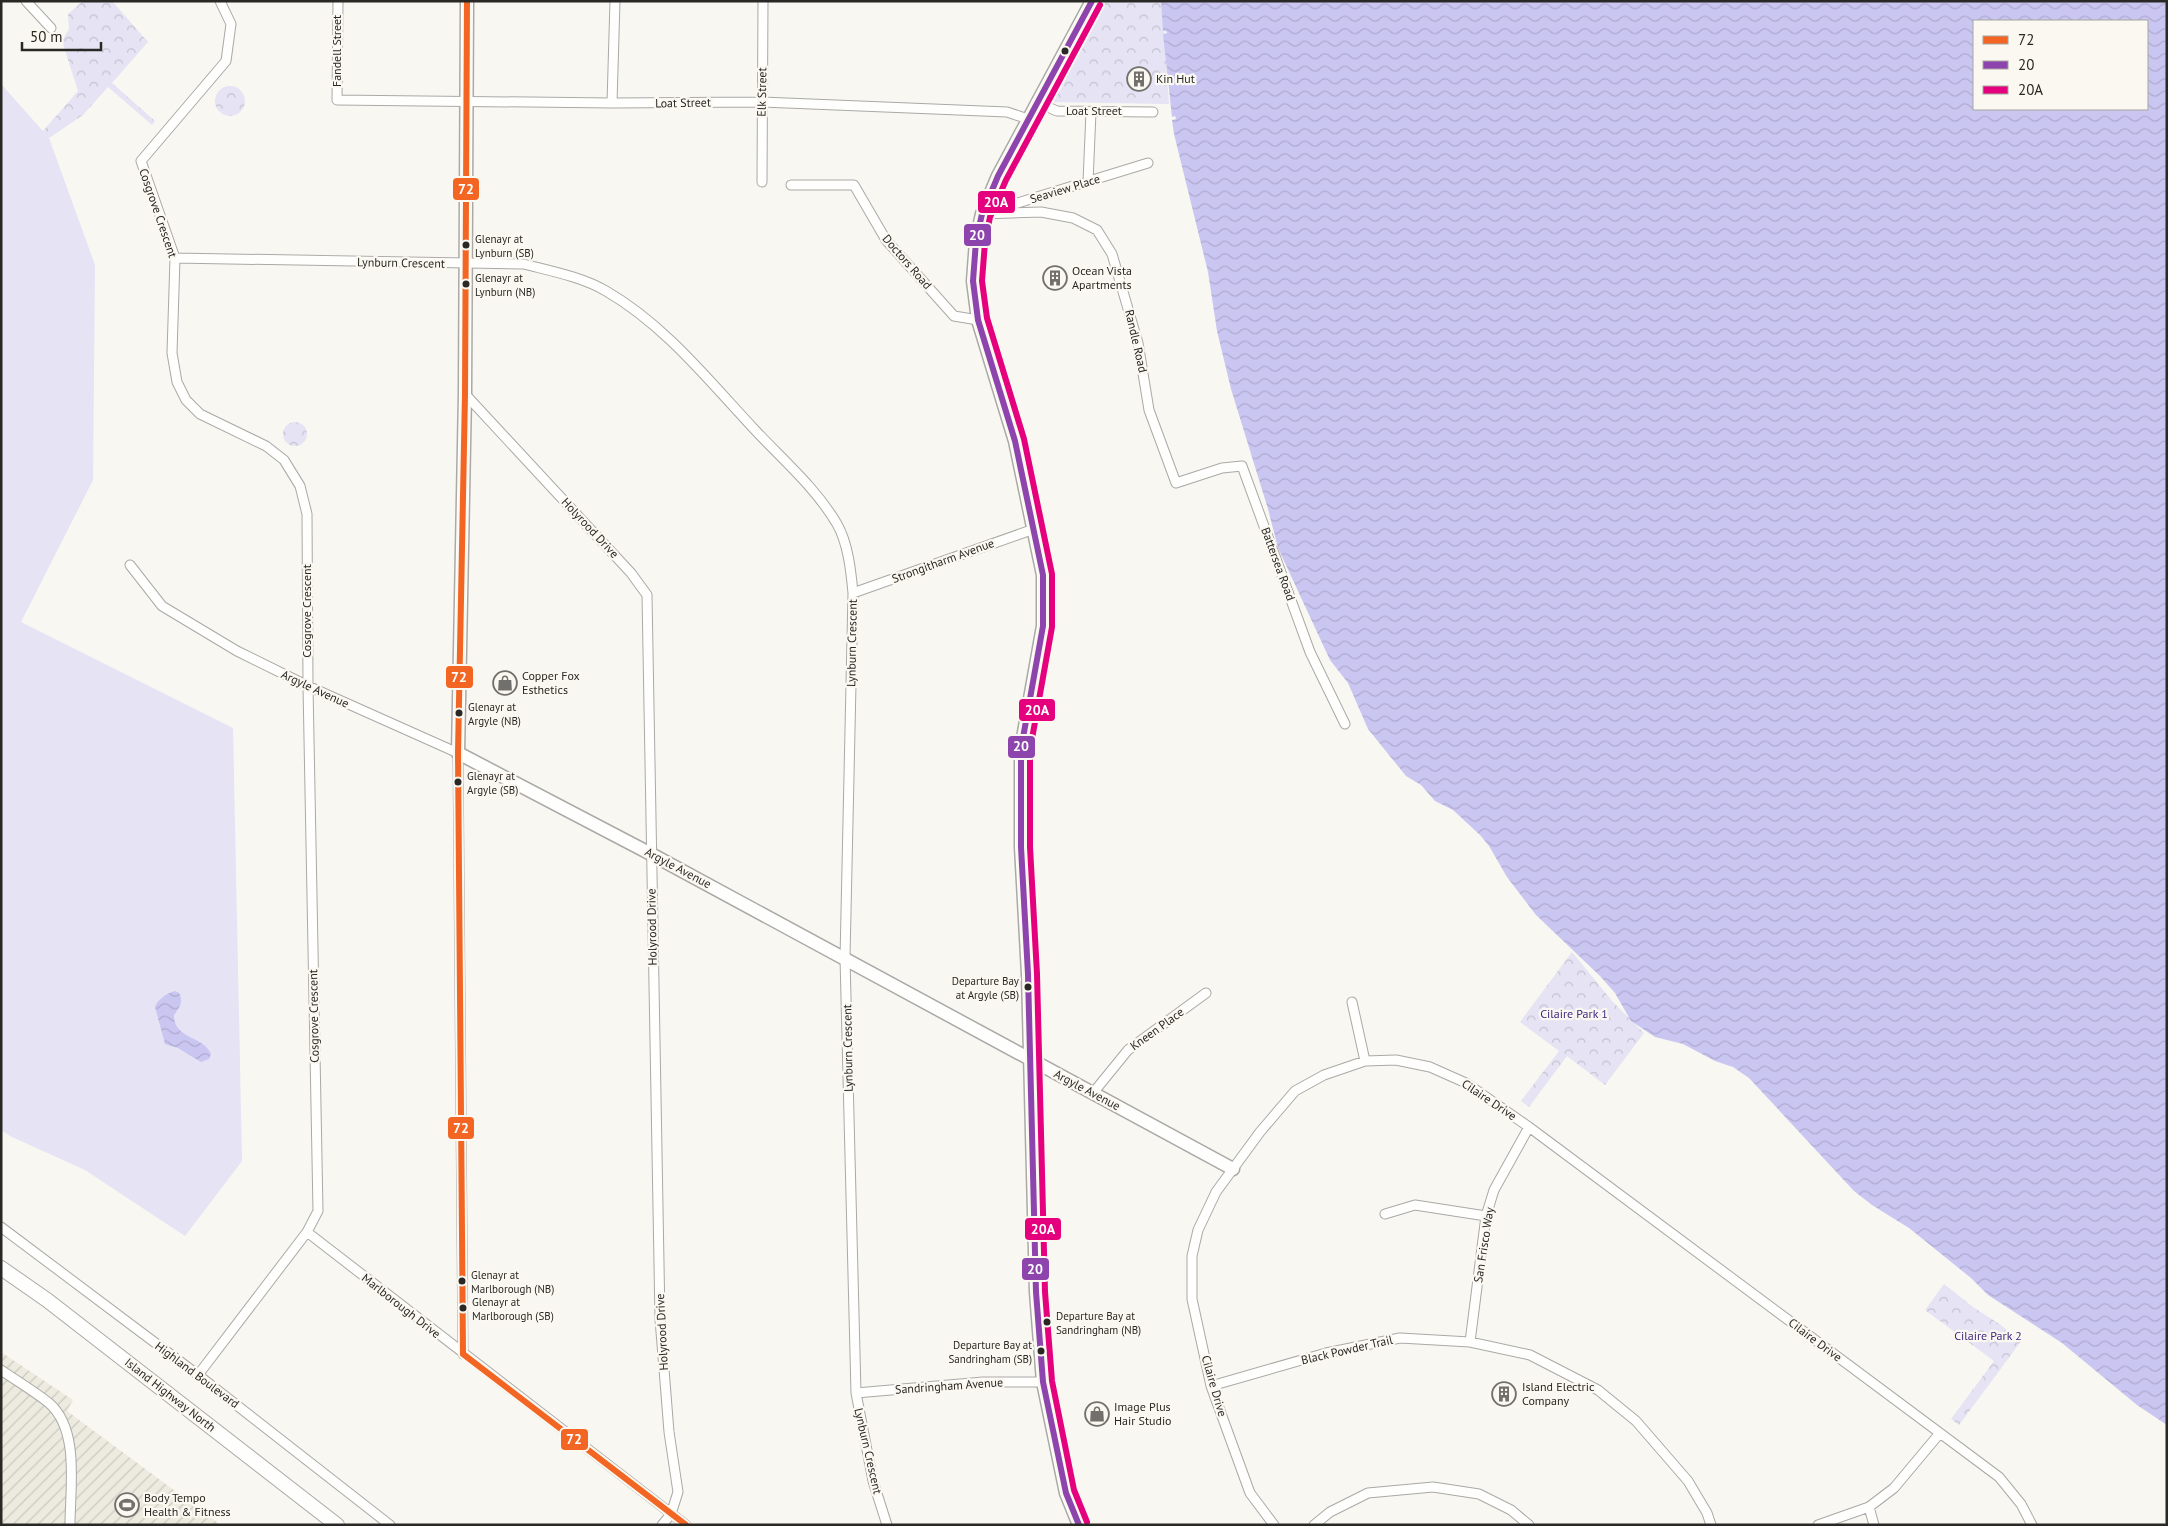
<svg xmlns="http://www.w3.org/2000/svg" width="2168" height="1526" font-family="'PT Sans',sans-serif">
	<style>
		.industrial { fill: url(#industrial-furrows) }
		.grass { fill: #e5e3f4 }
		.park { fill: url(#park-crowns) }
		.water { fill: url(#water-waves); fill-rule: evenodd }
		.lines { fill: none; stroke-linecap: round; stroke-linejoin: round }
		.street-casing { stroke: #aaa9a6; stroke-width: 11 }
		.secondary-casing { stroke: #aaa9a6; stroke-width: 15 }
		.primary-casing { stroke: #aaa9a6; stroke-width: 16 }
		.street { stroke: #fefefd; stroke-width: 9 }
		.secondary { stroke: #fefefd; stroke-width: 12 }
		.primary { stroke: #fefefd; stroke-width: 14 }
		.bus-1-casing { stroke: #faf8f0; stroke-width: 10 }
		.bus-2-casing { stroke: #faf8f0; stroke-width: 10 }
		.bus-3-casing { stroke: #faf8f0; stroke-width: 10 }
		.bus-1 { stroke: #f26522; stroke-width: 6 }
		.bus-2 { stroke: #8e44ad; stroke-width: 6 }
		.bus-3 { stroke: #e5007d; stroke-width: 6 }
		.bus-dot { fill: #292825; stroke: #faf8f0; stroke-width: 2 }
		.labels { text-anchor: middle; stroke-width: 4.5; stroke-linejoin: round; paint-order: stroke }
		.bus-label { font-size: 11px; fill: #292825; stroke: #faf8f0; text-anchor: start }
		.street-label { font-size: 12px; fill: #292825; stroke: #faf8f0 }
		.poi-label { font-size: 12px; fill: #292825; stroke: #faf8f0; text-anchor: start }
		.park-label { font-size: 12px; fill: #3e2783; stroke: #faf8f0 }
		.line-badge { stroke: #faf8f0; stroke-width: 2 }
		.badge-label { font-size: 14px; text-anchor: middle; font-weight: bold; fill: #fff }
	</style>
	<defs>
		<pattern id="industrial-furrows" width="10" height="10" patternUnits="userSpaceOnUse" patternTransform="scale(1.25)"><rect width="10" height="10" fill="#edebe0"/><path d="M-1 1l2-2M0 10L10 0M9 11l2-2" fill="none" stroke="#cbcac0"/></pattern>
		<pattern id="park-crowns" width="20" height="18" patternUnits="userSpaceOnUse" patternTransform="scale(1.25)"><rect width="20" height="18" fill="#e5e3f4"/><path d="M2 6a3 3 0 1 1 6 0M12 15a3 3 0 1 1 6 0" fill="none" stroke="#c4c3d1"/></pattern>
		<pattern id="water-waves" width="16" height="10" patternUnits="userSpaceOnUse" patternTransform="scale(1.25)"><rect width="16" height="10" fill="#cac6f2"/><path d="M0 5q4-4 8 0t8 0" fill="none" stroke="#aeaacf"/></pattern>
	</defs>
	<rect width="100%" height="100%" fill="#f8f7f2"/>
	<!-- industrial -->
	<path class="industrial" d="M1,1352L73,1400L67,1411L221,1525H1Z"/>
	<!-- grass -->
	<path class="grass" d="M1,84L49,138L95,265L93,480L21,622L233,728L242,1161L185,1236L85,1170L12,1137L1,1130Z"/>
	<!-- park -->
	<path class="park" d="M83,1H112L148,42L112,83L155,121L152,125L108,87L83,115L49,138L43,131L78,91L62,41L69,29L68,14Z
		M1104,1H1162L1169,104L1050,102Z
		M215 101a15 15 0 1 1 30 0a15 15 0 1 1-30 0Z
		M283 434a12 12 0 1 1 24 0a12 12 0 1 1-24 0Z
		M1572,952L1613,1002L1644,1033L1605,1085L1567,1056L1529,1107L1521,1101L1559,1051L1520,1022Z
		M1944,1284L1973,1307L2001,1325L2016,1338L2022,1340L1959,1425L1951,1419L1994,1361L1925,1310Z"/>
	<!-- water -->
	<path class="water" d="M1161,1H2167V1425L2137,1405L2062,1343L1988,1295L1971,1278L1909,1228L1872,1205L1854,1191L1749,1078L1733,1067L1715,1061L1683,1044L1655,1037L1631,1021L1615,993L1600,976L1536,915L1507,877L1489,846L1480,835L1453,810L1435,801L1421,785L1406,776L1368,729L1348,683L1330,660L1278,548L1268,509L1231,389L1217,331L1208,272L1174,134L1172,120L1176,119L1175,116L1172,117L1163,34L1167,33L1166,31H1163ZM1974,21H2147V109H1974Z
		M175,991L179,993C184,1002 179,1008 174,1015C174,1040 203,1035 211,1054L209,1059L201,1062L178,1048L165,1044L155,1007C157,1000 167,993 175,991Z"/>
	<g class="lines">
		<!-- street casing -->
		<g class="street-casing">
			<path id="street" d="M26,1L51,28
				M338,1L337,100L612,103L761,102L1007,112L1028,119
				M1036,102L1057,111L1153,112
				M612,103L615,1
				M762,182L763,1
				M1088,182L1091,112
				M791,185H854L886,240L954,316L978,320
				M995,210L1148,163
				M982,214L1041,212L1073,218L1097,230L1112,254L1138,343L1149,410L1176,483L1222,468L1242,466L1310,652L1345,724
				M175,258L524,264C551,271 582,277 606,291C665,325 709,381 755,430C783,460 816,488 837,524C848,543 851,571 853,593L845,958L856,1393L873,1481L887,1525
				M465,394L631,573L647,595L660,1319L669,1432L678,1492L671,1514L662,1525
				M130,565L162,606L237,651L308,686L458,753L463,1354
				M853,593L1034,529
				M1352,1002L1365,1061
				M1093,1093L1128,1050L1206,993
				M1385,1214L1415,1205L1486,1216
				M1,1227L198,1375L390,1525
				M307,1232L686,1525
				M1470,1342L1486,1216L1494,1190L1529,1127
				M1,1370C17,1381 34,1391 49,1403C80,1430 70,1488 70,1525
				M198,1375L307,1232L318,1211L308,686L307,514L300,486L284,460L266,446L200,414L186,400L177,382L172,353L175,258L141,161L226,61L231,24L220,1
				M1211,1386L1326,1353L1400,1338L1470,1342L1530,1355L1598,1390L1636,1421L1688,1481L1707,1513L1711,1525
				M856,1393L983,1382H1043
				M1869,1507L1874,1525
				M1274,1525L1250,1493L1211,1386L1192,1299V1256L1198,1230L1216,1192L1260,1132L1295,1091L1324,1075L1365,1061L1396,1060L1430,1067L1466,1083L1529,1127L1999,1477L2021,1504L2032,1525
				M1314,1525L1330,1512L1368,1493L1433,1487L1479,1494L1511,1510L1529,1525
				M1818,1525L1869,1507L1894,1488L1940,1433"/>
		</g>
		<!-- secondary casing -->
		<g class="secondary-casing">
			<path id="secondary" d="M467,1L465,394L458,753L651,854L1233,1169
				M1079,1525L1066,1493L1043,1382L1036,1292L1028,974L1021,847V749L1043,626V575L1015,441L978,320L973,281L976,241L982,214L998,176L1092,1"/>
		</g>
		<!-- primary casing -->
		<g class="primary-casing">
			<path id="primary" d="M1,1268L47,1300L337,1525"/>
		</g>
		<!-- street -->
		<use href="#street" class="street"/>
		<!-- secondary -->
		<use href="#secondary" class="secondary"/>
		<!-- primary -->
		<use href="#primary" class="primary"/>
		<!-- bus-1 casing -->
		<g class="bus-1-casing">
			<path id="bus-1" d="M463,1354L458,753L465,394L467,1
				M463,1354L686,1525"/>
		</g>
		<!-- bus-2 casing -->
		<g class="bus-2-casing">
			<path id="bus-2" d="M1079,1525L1066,1493L1043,1382L1036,1292L1028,974L1021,847V749L1043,626V575L1015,441L978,320L973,281L976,241L982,214L998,176L1092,1"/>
		</g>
		<!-- bus-3 casing -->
		<g class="bus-3-casing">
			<path id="bus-3" d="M1087,1522L1074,1490L1052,1381L1045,1292L1037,974L1030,847V750L1052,627V574L1024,439L987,318L982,281L985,242L990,217L1006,180L1100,5"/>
		</g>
		<!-- bus-1 -->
		<use href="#bus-1" class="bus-1"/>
		<!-- bus-2 -->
		<use href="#bus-2" class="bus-2"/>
		<!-- bus-3 -->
		<use href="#bus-3" class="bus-3"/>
	</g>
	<!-- icons -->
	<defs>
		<g id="building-ring" transform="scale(1.25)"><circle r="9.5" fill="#faf8f0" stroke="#71706d" stroke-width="1.5"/><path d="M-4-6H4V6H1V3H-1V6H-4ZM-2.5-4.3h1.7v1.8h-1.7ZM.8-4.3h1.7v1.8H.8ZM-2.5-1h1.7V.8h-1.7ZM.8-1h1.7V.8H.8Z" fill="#71706d"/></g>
		<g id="shop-ring" transform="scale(1.25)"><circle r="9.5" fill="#faf8f0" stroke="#71706d" stroke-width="1.5"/><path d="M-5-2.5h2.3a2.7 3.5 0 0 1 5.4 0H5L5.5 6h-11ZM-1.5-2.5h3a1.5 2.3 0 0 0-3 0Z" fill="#71706d"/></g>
		<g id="stadium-ring" transform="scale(1.25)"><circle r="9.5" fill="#faf8f0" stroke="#71706d" stroke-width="1.5"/><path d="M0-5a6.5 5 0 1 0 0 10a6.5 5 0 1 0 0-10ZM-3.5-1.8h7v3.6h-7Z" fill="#71706d"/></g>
	</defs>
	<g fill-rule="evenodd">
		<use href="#building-ring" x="1139" y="79"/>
		<use href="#building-ring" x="1055" y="278"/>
		<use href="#shop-ring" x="505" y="683"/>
		<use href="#building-ring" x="1504" y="1394"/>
		<use href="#shop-ring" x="1097" y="1414"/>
		<use href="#stadium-ring" x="127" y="1505"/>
	</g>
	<!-- markers -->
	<g class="bus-dot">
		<circle cx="1065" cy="51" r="4.5"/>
		<circle cx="466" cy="245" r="4.5"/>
		<circle cx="466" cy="284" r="4.5"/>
		<circle cx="459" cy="713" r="4.5"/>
		<circle cx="458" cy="782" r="4.5"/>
		<circle cx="1028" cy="987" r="4.5"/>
		<circle cx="462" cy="1281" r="4.5"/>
		<circle cx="463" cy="1308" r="4.5"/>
		<circle cx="1047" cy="1322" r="4.5"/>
		<circle cx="1041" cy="1351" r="4.5"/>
	</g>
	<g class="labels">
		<!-- bus labels -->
		<g class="bus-label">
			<text x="475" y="243">Glenayr at<tspan x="475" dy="14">Lynburn (SB)</tspan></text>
			<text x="475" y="282">Glenayr at<tspan x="475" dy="14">Lynburn (NB)</tspan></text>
			<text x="468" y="711">Glenayr at<tspan x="468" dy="14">Argyle (NB)</tspan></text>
			<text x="467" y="780">Glenayr at<tspan x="467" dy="14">Argyle (SB)</tspan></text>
			<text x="1019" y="985" text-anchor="end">Departure Bay<tspan x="1019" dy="14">at Argyle (SB)</tspan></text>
			<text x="471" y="1279">Glenayr at<tspan x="471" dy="14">Marlborough (NB)</tspan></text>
			<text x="472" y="1306">Glenayr at<tspan x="472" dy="14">Marlborough (SB)</tspan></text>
			<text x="1056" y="1320">Departure Bay at<tspan x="1056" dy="14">Sandringham (NB)</tspan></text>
			<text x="1032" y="1349" text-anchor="end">Departure Bay at<tspan x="1032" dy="14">Sandringham (SB)</tspan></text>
		</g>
		<!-- street labels -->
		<g class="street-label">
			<text transform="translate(337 51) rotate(-90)" y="4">Fandell Street</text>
			<text transform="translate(762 92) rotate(-89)" y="4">Elk Street</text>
			<text transform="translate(683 103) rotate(-1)" y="4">Loat Street</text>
			<text x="1094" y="115">Loat Street</text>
			<text transform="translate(1065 189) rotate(-17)" y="4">Seaview Place</text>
			<text transform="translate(158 213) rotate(71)" y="4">Cosgrove Crescent</text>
			<text transform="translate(907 262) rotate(49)" y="4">Doctors Road</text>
			<text transform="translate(401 263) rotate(1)" y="4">Lynburn Crescent</text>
			<text transform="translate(1136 341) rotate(77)" y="4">Randle Road</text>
			<text transform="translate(590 528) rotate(47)" y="4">Holyrood Drive</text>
			<text transform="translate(943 561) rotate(-20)" y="4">Strongitharm Avenue</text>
			<text transform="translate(1278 564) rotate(70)" y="4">Battersea Road</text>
			<text transform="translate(307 611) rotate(-90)" y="4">Cosgrove Crescent</text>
			<text transform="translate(852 643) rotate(-89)" y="4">Lynburn Crescent</text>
			<text transform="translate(315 689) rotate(25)" y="4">Argyle Avenue</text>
			<text transform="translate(678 868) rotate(28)" y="4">Argyle Avenue</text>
			<text transform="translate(652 927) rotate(-91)" y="4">Holyrood Drive</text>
			<text transform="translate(314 1016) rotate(-91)" y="4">Cosgrove Crescent</text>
			<text transform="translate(1157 1029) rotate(-36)" y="4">Kneen Place</text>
			<text transform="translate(848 1048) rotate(-91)" y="4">Lynburn Crescent</text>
			<text transform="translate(1087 1090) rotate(28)" y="4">Argyle Avenue</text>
			<text transform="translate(1489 1100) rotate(34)" y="4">Cilaire Drive</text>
			<text transform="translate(1484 1245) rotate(-81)" y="4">San Frisco Way</text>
			<text transform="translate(401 1306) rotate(38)" y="4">Marlborough Drive</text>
			<text transform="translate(662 1332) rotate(-93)" y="4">Holyrood Drive</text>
			<text transform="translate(1815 1340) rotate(37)" y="4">Cilaire Drive</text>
			<text transform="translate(1347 1350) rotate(-13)" y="4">Black Powder Trail</text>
			<text transform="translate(197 1375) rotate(37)" y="4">Highland Boulevard</text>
			<text transform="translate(949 1386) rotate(-4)" y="4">Sandringham Avenue</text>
			<text transform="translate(1214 1386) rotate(74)" y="4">Cilaire Drive</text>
			<text transform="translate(170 1395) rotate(38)" y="4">Island Highway North</text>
			<text transform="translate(868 1451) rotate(77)" y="4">Lynburn Crescent</text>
		</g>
		<!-- poi labels -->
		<g class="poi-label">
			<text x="1156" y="83">Kin Hut</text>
			<text x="1072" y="275">Ocean Vista<tspan x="1072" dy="14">Apartments</tspan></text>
			<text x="522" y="680">Copper Fox<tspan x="522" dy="14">Esthetics</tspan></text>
			<text x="1522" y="1391">Island Electric<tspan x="1522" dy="14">Company</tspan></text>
			<text x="1114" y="1411">Image Plus<tspan x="1114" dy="14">Hair Studio</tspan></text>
			<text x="144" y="1502">Body Tempo<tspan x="144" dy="14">Health &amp; Fitness</tspan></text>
		</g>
		<!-- park labels -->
		<g class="park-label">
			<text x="1574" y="1018">Cilaire Park 1</text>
			<text x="1988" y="1340">Cilaire Park 2</text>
		</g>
	</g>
	<g class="line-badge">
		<rect x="452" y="177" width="28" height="24" rx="5" fill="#f26522"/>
		<rect x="977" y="190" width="39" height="24" rx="5" fill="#e5007d"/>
		<rect x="963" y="223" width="29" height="24" rx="5" fill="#8e44ad"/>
		<rect x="445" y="665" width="29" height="24" rx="5" fill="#f26522"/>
		<rect x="1018" y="698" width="38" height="24" rx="5" fill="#e5007d"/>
		<rect x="1007" y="735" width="29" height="24" rx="5" fill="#8e44ad"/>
		<rect x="447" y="1116" width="28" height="24" rx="5" fill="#f26522"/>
		<rect x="1024" y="1217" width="38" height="24" rx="5" fill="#e5007d"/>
		<rect x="1021" y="1257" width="29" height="24" rx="5" fill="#8e44ad"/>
		<rect x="560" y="1428" width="29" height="23" rx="5" fill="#f26522"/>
	</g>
	<g class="badge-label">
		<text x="466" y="194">72</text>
		<text x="996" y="207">20A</text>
		<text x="977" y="240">20</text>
		<text x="459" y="682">72</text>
		<text x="1037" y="715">20A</text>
		<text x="1021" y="751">20</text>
		<text x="461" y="1133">72</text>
		<text x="1043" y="1234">20A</text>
		<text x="1035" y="1274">20</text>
		<text x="574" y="1444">72</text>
	</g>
	<!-- border -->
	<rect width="2168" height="1526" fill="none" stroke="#292825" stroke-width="5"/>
	<!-- legend -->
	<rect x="1973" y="20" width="175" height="90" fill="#faf8f0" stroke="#a6a59f"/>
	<rect x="1983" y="36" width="25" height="8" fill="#f26522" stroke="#a6a59f"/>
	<text x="2018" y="45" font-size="15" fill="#292825">72</text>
	<rect x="1983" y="61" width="25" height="8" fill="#8e44ad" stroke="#a6a59f"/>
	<text x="2018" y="70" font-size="15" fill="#292825">20</text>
	<rect x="1983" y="86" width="25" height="8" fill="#e5007d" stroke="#a6a59f"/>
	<text x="2018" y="95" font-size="15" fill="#292825">20A</text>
	<!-- scale -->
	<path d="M22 42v8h79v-8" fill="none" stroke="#292825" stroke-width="2.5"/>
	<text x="30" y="42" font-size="15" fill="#292825" stroke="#faf8f0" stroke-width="4" paint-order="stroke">50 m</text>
</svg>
